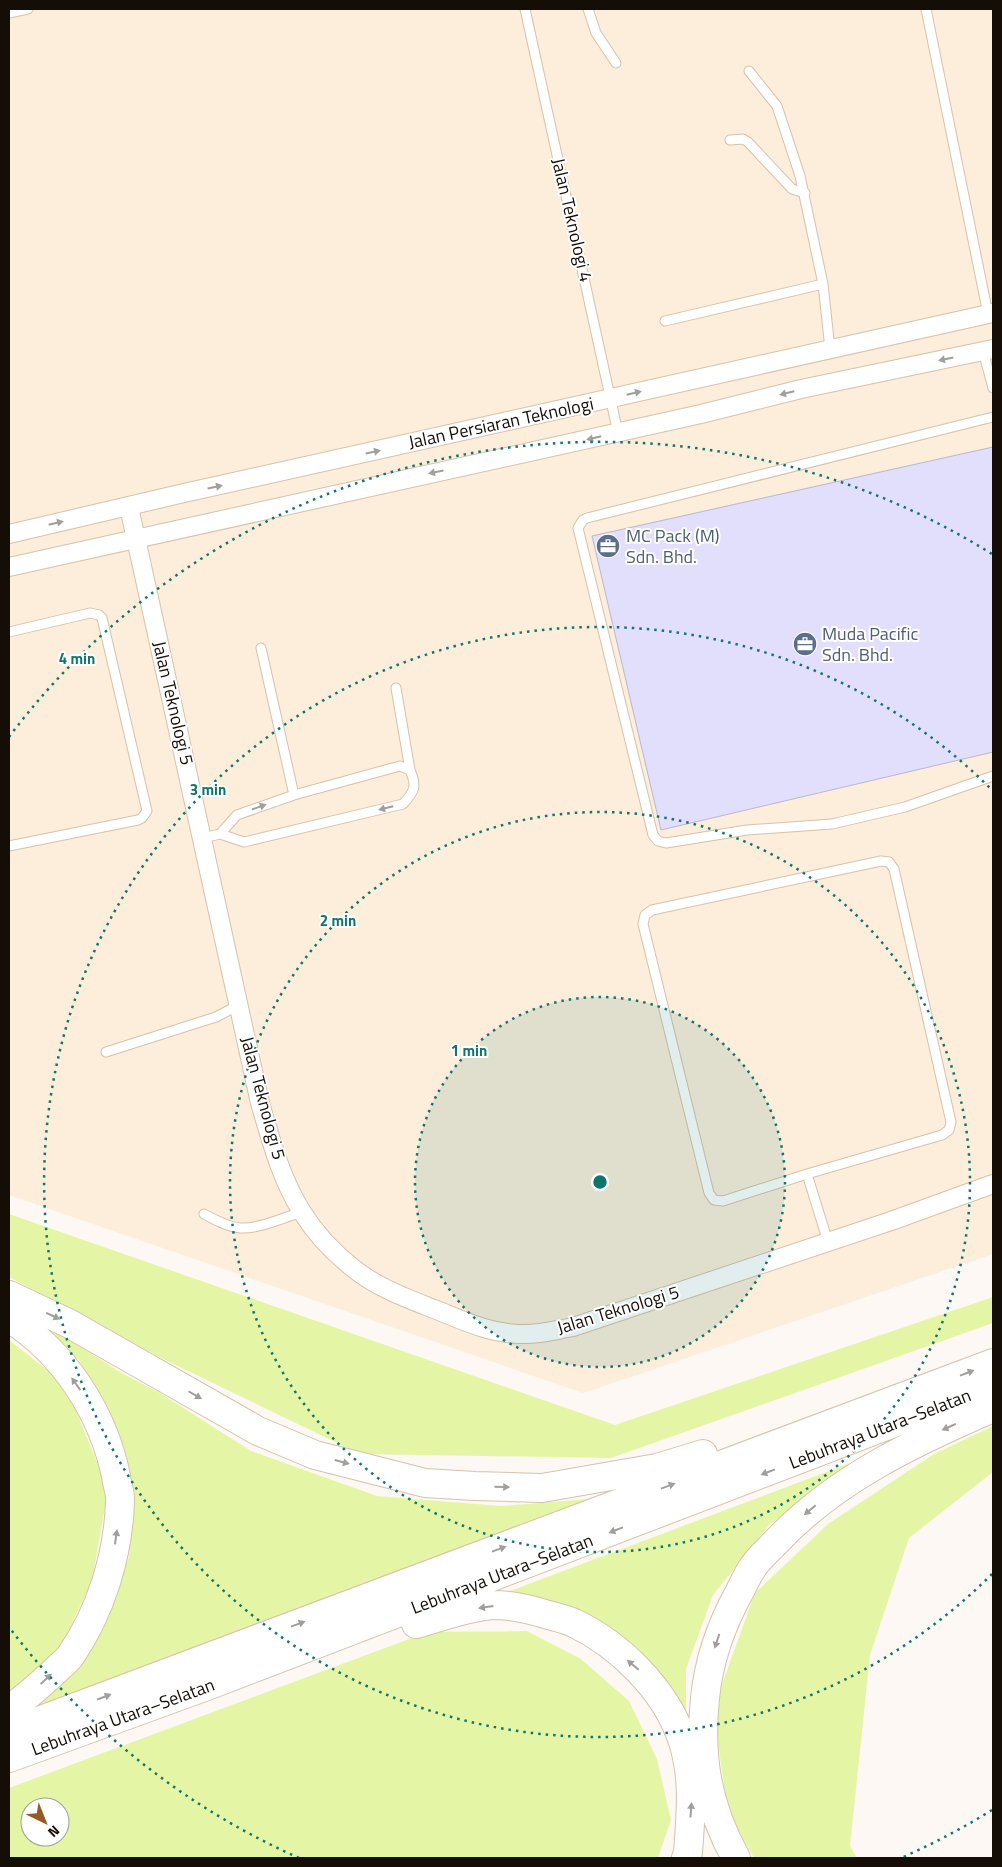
<svg xmlns="http://www.w3.org/2000/svg" width="1002" height="1867" font-family="'Titillium Web',sans-serif">
	<style>
		.built { fill: #fdeddb }
		.green { fill: #e4f6a6; fill-rule: evenodd }
		.building { fill: #e1dffb; stroke: #b9b6d1 }
		.lines { fill: none; stroke-linecap: round; stroke-linejoin: round }
		.lane-casing { stroke: #d6c2ab; stroke-width: 11 }
		.street-casing { stroke: #d6c2ab; stroke-width: 20 }
		.highway-casing { stroke: #d6c2ab; stroke-width: 30 }
		.lane { stroke: #fff; stroke-width: 9 }
		.street { stroke: #fff; stroke-width: 18 }
		.highway { stroke: #fff; stroke-width: 28 }
		.oneway { fill: #a19f9c }
		.ring { fill: none; stroke: #0f766e; stroke-width: 2.5; stroke-dasharray: 2.5 5 }
		.labels { text-anchor: middle; stroke-width: 4; stroke-linejoin: round; paint-order: stroke }
		.street-label { font-size: 18px; fill: #150e07; stroke: #fff }
		.service-label { font-size: 18px; fill: #4e5e75; stroke: #fff; text-anchor: start }
		.centre { fill: #0f766e; stroke: #fff; stroke-width: 2.5 }
		.ring-label { font-size: 15px; text-anchor: middle; font-weight: bold; fill: #0f766e; stroke: #fff; stroke-width: 4; stroke-linejoin: round; paint-order: stroke }
	</style>
	<rect width="100%" height="100%" fill="#fdf8f4"/>
	<!-- built -->
	<path class="built" d="M9,9H993V1254L583,1393L9,1195Z"/>
	<!-- green -->
	<path class="green" d="M9,1214L615,1425L993,1297V1323L611,1458L360,1454L165,1360L9,1277Z
		M31,1315L120,1372L160,1393L251,1451L377,1496L501,1506L601,1498L22,1719L92,1650L129,1557L131,1485L110,1418L79,1360L27,1318Z
		M9,1340L65,1384L108,1489L92,1581L62,1645L9,1694Z
		M993,1426V1472L909,1538L870,1655L850,1846L857,1858H754L728,1812L713,1709L755,1593L828,1524L934,1454Z
		M869,1456L770,1524L713,1595L686,1669V1740L645,1666L489,1599Z
		M527,1631L581,1659L629,1701L657,1759L671,1820L658,1858H9V1788L428,1632ZM30,1807H60V1837H30Z"/>
	<!-- building -->
	<path class="building" d="M993,447V752L661,830L592,536Z"/>
	<g class="lines">
		<!-- lane casing -->
		<g class="lane-casing">
			<path id="lane" d="M525,9L618,433
				M588,9L596,33L616,63
				M926,9L988,314
				M9,13L28,9
				M749,71L777,106L800,176L823,284L830,349
				M730,140L743,139L748,142L792,189L805,193
				M665,321L823,284
				M983,351L993,388
				M993,417L587,518L583,520L578,528L653,835L658,841L666,843L747,830L832,824L905,807L993,776
				M9,632L90,613L99,615L102,618L147,811L142,818L138,820L9,846
				M261,648L294,795
				M396,688L410,770
				M203,838L220,834L244,842L403,804C415,791 417,786 410,770L400,766L294,795L237,815L220,834
				M881,861L889,862L894,869L951,1122L949,1130L942,1135L807,1174L723,1201L714,1200L709,1193L643,924L645,915L652,910Z
				M106,1052L216,1017L239,1005
				M807,1174L828,1242
				M204,1214C215,1220 228,1227 241,1228C259,1229 285,1217 302,1212"/>
		</g>
		<!-- street casing -->
		<g class="street-casing">
			<path id="street" d="M129,507L260,1103C271,1140 281,1179 302,1212C315,1233 334,1253 353,1268C376,1287 406,1298 434,1309C462,1320 490,1334 521,1334C538,1335 556,1330 573,1327L891,1221L993,1184
				M9,534L184,493L993,313
				M9,567L701,414L801,389L993,349"/>
		</g>
		<!-- highway casing -->
		<g class="highway-casing">
			<path id="highway" d="M9,1295L70,1324L258,1431L315,1455L425,1483L475,1486L542,1488L657,1468L703,1454
				M9,1318C64,1352 103,1413 116,1476C117,1485 121,1494 120,1502C118,1556 101,1611 71,1655C67,1661 60,1666 55,1671C40,1685 25,1698 9,1710
				M416,1624C441,1617 467,1607 493,1605C511,1605 529,1609 545,1614C555,1617 565,1619 574,1623C620,1645 664,1689 681,1736C695,1774 691,1813 688,1852L686,1858
				M9,1732L993,1363
				M9,1758L207,1686L993,1385
				M736,1858C707,1806 699,1757 705,1698C709,1658 721,1625 740,1591C744,1583 748,1574 753,1567C758,1559 766,1552 773,1545C833,1480 914,1442 993,1408"/>
		</g>
		<!-- lane -->
		<use href="#lane" class="lane"/>
		<!-- street -->
		<use href="#street" class="street"/>
		<!-- highway -->
		<use href="#highway" class="highway"/>
	</g>
	<!-- one-way arrows -->
	<defs><path id="oneway-solid" d="M-6-.8H1V-3.2L6.5 0L1 3.2V.8H-6Z" transform="scale(1.25)"/></defs>
	<g class="oneway">
		<use href="#oneway-solid" transform="translate(946 359) rotate(168)"/>
		<use href="#oneway-solid" transform="translate(634 393) rotate(-13)"/>
		<use href="#oneway-solid" transform="translate(787 393) rotate(166)"/>
		<use href="#oneway-solid" transform="translate(594 438) rotate(167)"/>
		<use href="#oneway-solid" transform="translate(373 452) rotate(-12)"/>
		<use href="#oneway-solid" transform="translate(436 472) rotate(168)"/>
		<use href="#oneway-solid" transform="translate(215 487) rotate(-12)"/>
		<use href="#oneway-solid" transform="translate(56 523) rotate(-13)"/>
		<use href="#oneway-solid" transform="translate(259 807) rotate(-19)"/>
		<use href="#oneway-solid" transform="translate(386 808) rotate(166)"/>
		<use href="#oneway-solid" transform="translate(53 1316) rotate(25)"/>
		<use href="#oneway-solid" transform="translate(967 1373) rotate(-21)"/>
		<use href="#oneway-solid" transform="translate(76 1384) rotate(-125)"/>
		<use href="#oneway-solid" transform="translate(195 1395) rotate(30)"/>
		<use href="#oneway-solid" transform="translate(949 1427) rotate(156)"/>
		<use href="#oneway-solid" transform="translate(342 1462) rotate(15)"/>
		<use href="#oneway-solid" transform="translate(768 1472) rotate(159)"/>
		<use href="#oneway-solid" transform="translate(668 1486) rotate(-20)"/>
		<use href="#oneway-solid" transform="translate(502 1487) rotate(1)"/>
		<use href="#oneway-solid" transform="translate(810 1510) rotate(140)"/>
		<use href="#oneway-solid" transform="translate(616 1530) rotate(159)"/>
		<use href="#oneway-solid" transform="translate(116 1537) rotate(-82)"/>
		<use href="#oneway-solid" transform="translate(499 1549) rotate(-20)"/>
		<use href="#oneway-solid" transform="translate(486 1607) rotate(172)"/>
		<use href="#oneway-solid" transform="translate(298 1624) rotate(-20)"/>
		<use href="#oneway-solid" transform="translate(717 1641) rotate(108)"/>
		<use href="#oneway-solid" transform="translate(633 1665) rotate(-140)"/>
		<use href="#oneway-solid" transform="translate(46 1679) rotate(-43)"/>
		<use href="#oneway-solid" transform="translate(104 1697) rotate(-21)"/>
		<use href="#oneway-solid" transform="translate(691 1810) rotate(-86)"/>
	</g>
	<!-- distance rings -->
	<circle cx="600" cy="1182" r="185" fill="#0f766e" fill-opacity=".12"/>
	<g class="ring">
		<circle cx="600" cy="1182" r="185"/>
		<circle cx="600" cy="1182" r="370"/>
		<path d="M992 1574A555 555 0 1 1 992 790"/>
		<path d="M992 1810A740 740 0 0 1 901 1858M299 1858A740 740 0 0 1 9 1627M9 737A740 740 0 0 1 992 554"/>
	</g>
	<!-- icons -->
	<defs>
		<g id="office-disc" transform="scale(1.25)"><circle r="9.5" fill="#5c6f8a" stroke="#fff"/><path d="M-6-3h4V-5.5h4V-3h4V5H-6ZM-1-4.5V-3h2v-1.5ZM-6 0V1H6V0Z" fill="#fff"/></g>
	</defs>
	<g fill-rule="evenodd">
		<use href="#office-disc" x="608" y="546"/>
		<use href="#office-disc" x="805" y="644"/>
	</g>
	<g class="labels">
		<!-- street labels -->
		<g class="street-label">
			<text transform="translate(572 220) rotate(77)" y="6">Jalan Teknologi 4</text>
			<text transform="translate(501 423) rotate(-12)" y="6">Jalan Persiaran Teknologi</text>
			<text transform="translate(173 703) rotate(77)" y="6">Jalan Teknologi 5</text>
			<text transform="translate(263 1098) rotate(75)" y="6">Jalan Teknologi 5</text>
			<text transform="translate(618 1310) rotate(-17)" y="6">Jalan Teknologi 5</text>
			<text transform="translate(880 1429) rotate(-21)" y="6">Lebuhraya Utara–Selatan</text>
			<text transform="translate(502 1574) rotate(-21)" y="6">Lebuhraya Utara–Selatan</text>
			<text transform="translate(123 1717) rotate(-20)" y="6">Lebuhraya Utara–Selatan</text>
		</g>
		<!-- service labels -->
		<g class="service-label">
			<text x="626" y="542">MC Pack (M)<tspan x="626" dy="21">Sdn. Bhd.</tspan></text>
			<text x="822" y="640">Muda Pacific<tspan x="822" dy="21">Sdn. Bhd.</tspan></text>
		</g>
	</g>
	<circle cx="600" cy="1182" r="8" class="centre"/>
	<g class="ring-label">
		<text x="77" y="664">4 min</text>
		<text x="208" y="795">3 min</text>
		<text x="338" y="926">2 min</text>
		<text x="469" y="1056">1 min</text>
	</g>
	<!-- border -->
	<rect width="1002" height="1867" fill="none" stroke="#150e07" stroke-width="20"/>
	<!-- north arrow -->
	<g transform="translate(45 1822) rotate(137)"><circle r="24" fill="#ffffff" stroke="#a19f9c"/>
	<path d="M0-4L9 19L0 12L-9 19Z" fill="#9b5827"/>
	<text y="-8" font-size="14" font-weight="bold" text-anchor="middle" fill="#150e07">N</text>
	</g>
</svg>
